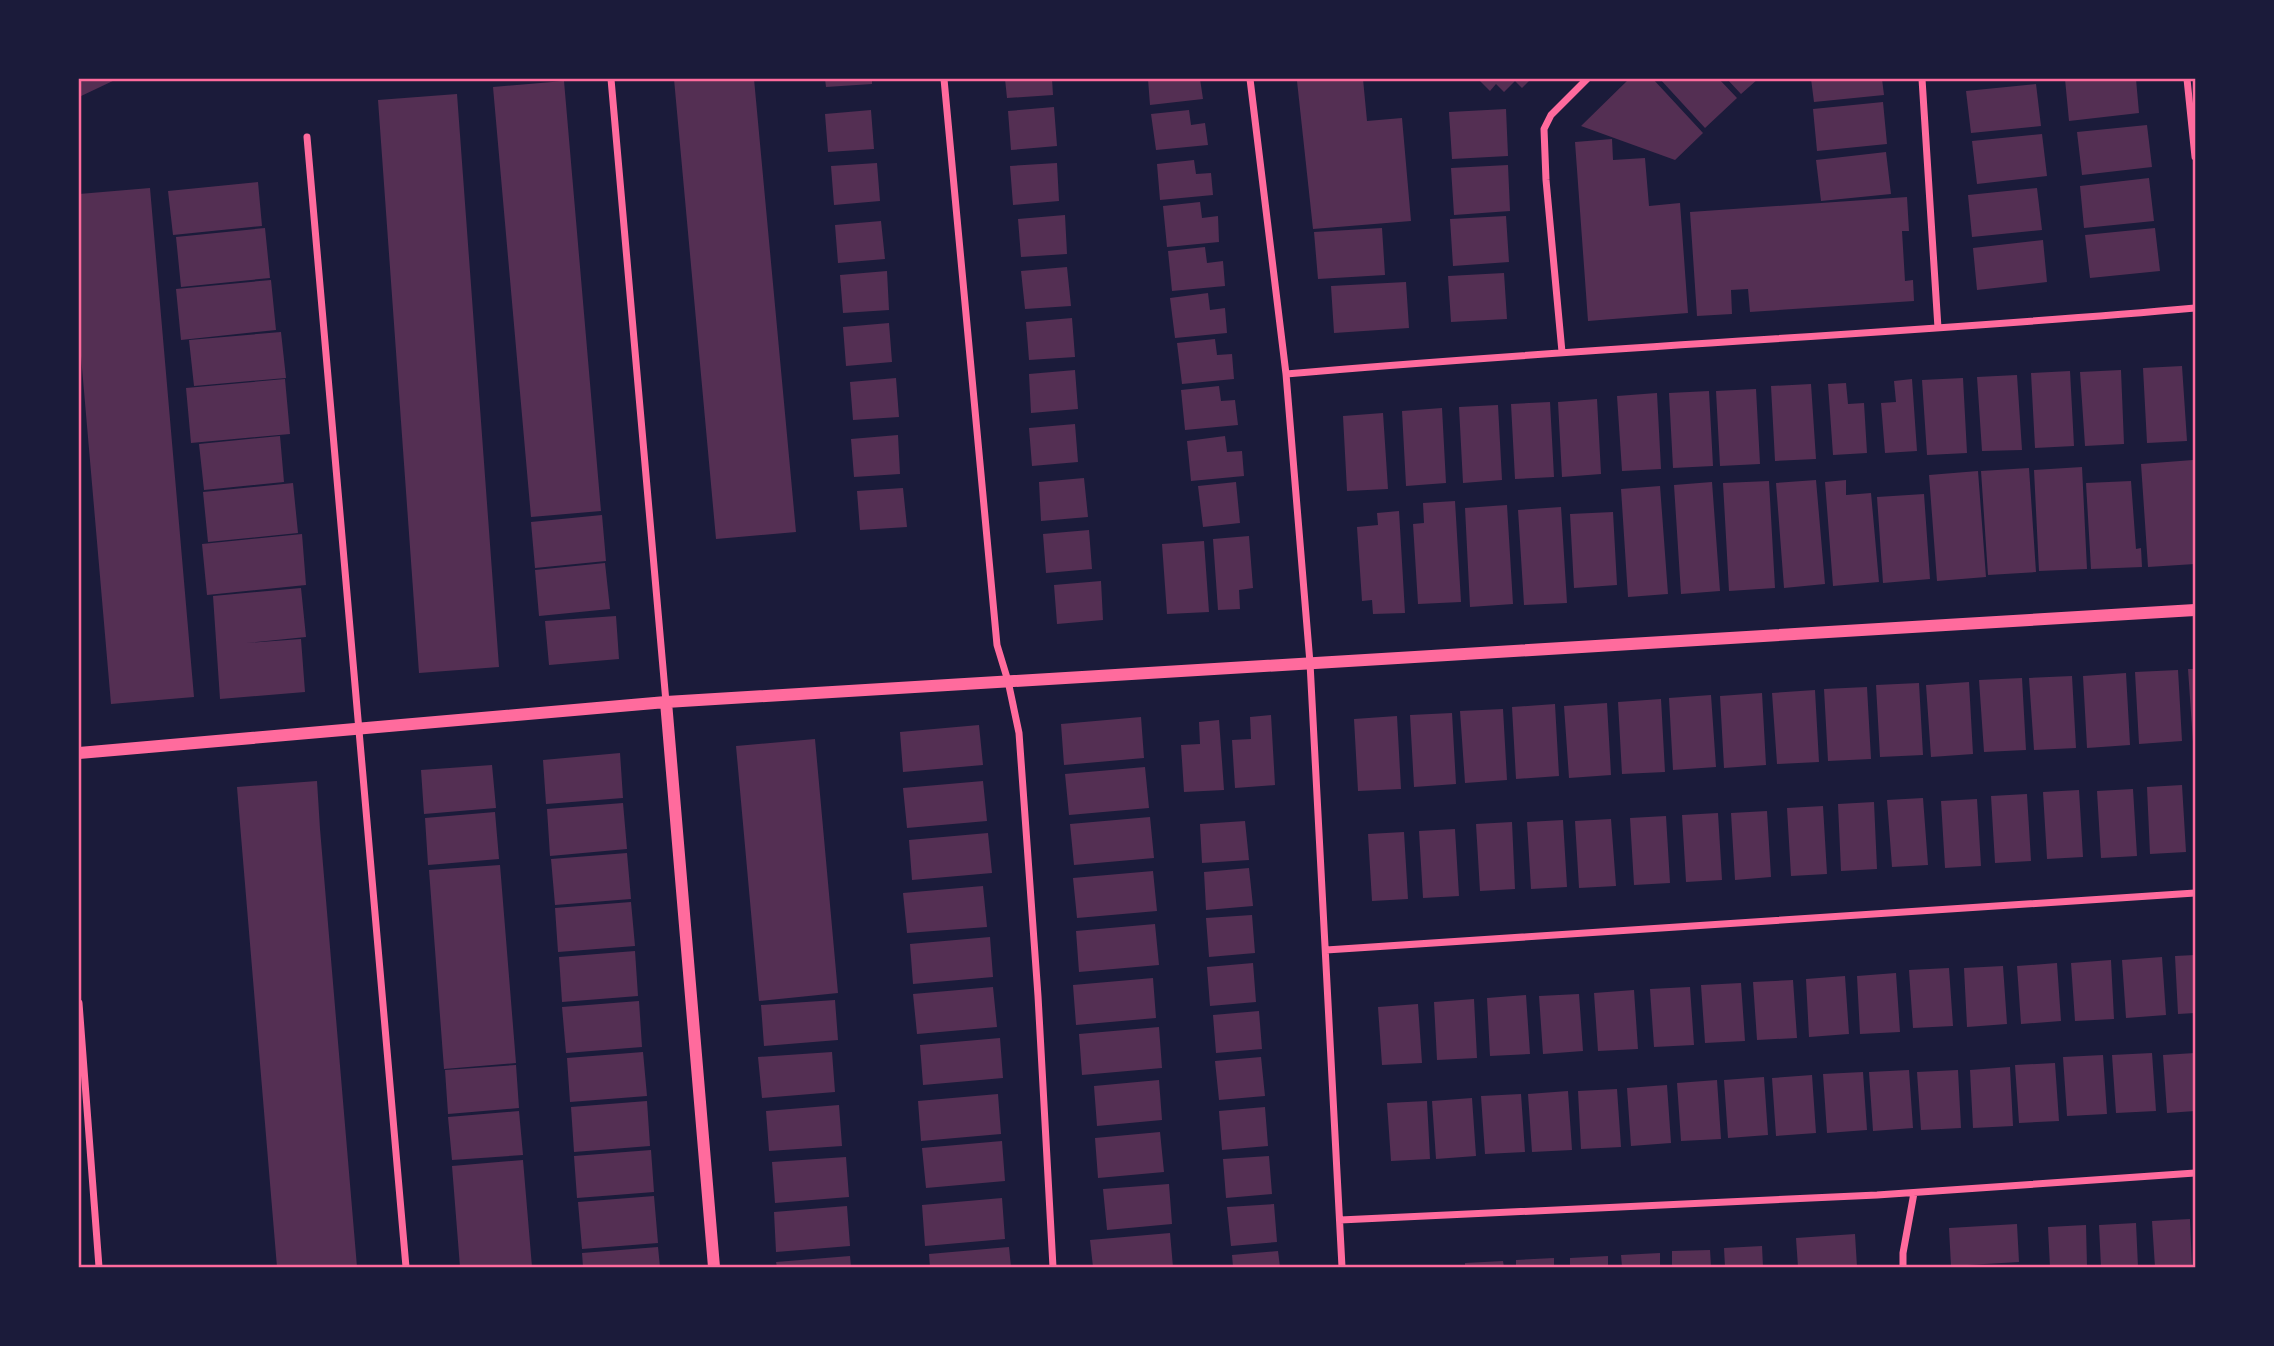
<svg xmlns="http://www.w3.org/2000/svg" width="2274" height="1346" font-family="'Archivo Narrow',sans-serif">
	<style>
		.building { fill: #542f53 }
		.lines { fill: none; stroke-linecap: round; stroke-linejoin: round }
		.minor { stroke: #ff6b9d; stroke-width: 7 }
		.tertiary { stroke: #ff6b9d; stroke-width: 12 }
		.neatline { fill: none; stroke: #ff6b9d; stroke-width: 2.5 }
	</style>
	<rect width="100%" height="100%" fill="#1b1b3a"/>
	<!-- building -->
	<path class="building" d="M79,79H117L79,97Z
		M674,79H754L796,532L716,539Z
		M825,79H872V84L826,87Z
		M1005,79H1052L1053,95L1007,98Z
		M1148,79H1200L1203,99L1150,105Z
		M1313,79H1363L1367,121L1402,118L1411,221L1313,229L1297,81Z
		M1478,79H1531L1522,88L1515,81L1504,92L1496,84L1490,91Z
		M1629,79H1653L1703,133L1675,160L1581,126Z
		M1660,79H1719L1737,98L1705,128Z
		M1727,79H1758L1741,94Z
		M1811,79H1882L1884,95L1814,102Z
		M2065,79H2136L2139,113L2069,121Z
		M564,81L601,511L531,517L493,87Z
		M2036,84L2041,126L1971,133L1966,91Z
		M457,94L499,667L419,673L378,100Z
		M1883,102L1887,144L1817,151L1813,109Z
		M1054,107L1057,146L1011,150L1008,111Z
		M1506,109L1508,156L1452,159L1449,112Z
		M871,110L874,149L828,152L825,114Z
		M1189,110L1191,125L1205,123L1208,145L1156,150L1151,114Z
		M2147,125L2152,167L2082,175L2077,132Z
		M2042,134L2047,176L1977,184L1972,141Z
		M1612,139L1613,160L1645,158L1649,206L1680,203L1688,313L1588,321L1575,142Z
		M1886,152L1891,194L1821,201L1816,160Z
		M1194,160L1196,174L1211,173L1213,195L1160,200L1157,164Z
		M877,163L880,201L834,205L831,166Z
		M1057,163L1059,201L1013,205L1010,166Z
		M1508,165L1510,211L1454,215L1451,168Z
		M2149,178L2154,221L2084,228L2080,186Z
		M258,182L262,226L173,235L168,191Z
		M150,188L194,697L111,704L79,333V194Z
		M2037,188L2042,230L1972,237L1968,195Z
		M1907,197L1909,231H1902L1905,281L1913,280L1914,301L1750,312L1748,289L1731,290L1732,314L1697,316L1690,212Z
		M1200,202L1202,218L1218,216L1219,242L1167,247L1163,206Z
		M1065,215L1067,254L1021,257L1018,219Z
		M1506,216L1509,262L1453,266L1450,219Z
		M881,221L885,259L838,263L835,225Z
		M265,228L270,278L181,287L176,237Z
		M1382,228L1385,275L1318,279L1314,232Z
		M2155,228L2160,271L2090,278L2085,235Z
		M2043,240L2047,282L1977,290L1973,248Z
		M1205,247L1207,263L1223,261L1225,286L1172,291L1168,251Z
		M1067,267L1071,306L1025,309L1021,271Z
		M887,271L889,310L843,313L840,275Z
		M1504,273L1507,319L1451,322L1448,276Z
		M271,280L276,330L181,340L176,289Z
		M1406,282L1409,328L1334,333L1331,286Z
		M1208,293L1210,310L1225,308L1227,333L1175,338L1170,298Z
		M1072,318L1075,357L1029,360L1026,322Z
		M889,323L892,362L846,366L843,327Z
		M281,332L286,378L194,386L189,340Z
		M1215,339L1217,355L1232,354L1234,379L1182,384L1177,343Z
		M2182,366L2187,441L2147,443L2143,368Z
		M1075,370L1078,409L1031,413L1029,374Z
		M2121,370L2124,444L2085,446L2080,372Z
		M2070,371L2074,446L2035,448L2031,373Z
		M2017,375L2022,450L1982,451L1977,377Z
		M896,378L899,417L853,420L850,382Z
		M1963,378L1967,453L1927,455L1922,380Z
		M285,379L290,434L191,443L186,388Z
		M1912,379L1917,451L1885,453L1881,403L1896,402L1894,381Z
		M1846,383L1848,404L1864,403L1867,453L1833,455L1828,384Z
		M1811,384L1816,459L1775,461L1771,386Z
		M1219,386L1221,401L1235,400L1238,425L1185,430L1181,390Z
		M1756,389L1760,464L1720,466L1716,391Z
		M1709,391L1713,466L1673,468L1669,393Z
		M1657,393L1661,469L1622,471L1617,396Z
		M1597,399L1601,474L1562,477L1558,402Z
		M1550,402L1554,477L1515,479L1511,404Z
		M1498,405L1502,480L1463,483L1459,407Z
		M1442,408L1446,483L1406,486L1402,411Z
		M1383,413L1388,489L1347,491L1343,416Z
		M1075,424L1078,462L1032,466L1029,428Z
		M898,435L900,474L854,477L851,439Z
		M280,436L284,482L204,490L199,444Z
		M1225,436L1227,452L1242,451L1244,476L1191,481L1187,441Z
		M2193,460L2195,564L2148,567L2141,464Z
		M2082,467L2087,569L2039,571L2034,470Z
		M2029,468L2036,572L1988,575L1981,471Z
		M1978,471L1986,577L1937,581L1929,475Z
		M1084,478L1088,517L1041,521L1039,482Z
		M1816,480L1825,584L1784,588L1776,483Z
		M1846,480V495L1871,493L1879,582L1833,586L1825,482Z
		M1769,481L1775,588L1729,591L1723,483Z
		M2131,481L2136,549L2141,548L2142,567L2091,569L2086,483Z
		M1236,482L1240,523L1203,527L1198,486Z
		M1712,482L1720,591L1681,594L1674,485Z
		M293,483L298,533L208,542L203,492Z
		M1660,486L1668,594L1628,597L1621,489Z
		M903,488L907,527L860,530L857,491Z
		M1924,494L1930,579L1883,583L1877,497Z
		M1455,501L1461,602L1418,604L1413,524L1424,523L1423,503Z
		M1507,505L1513,604L1470,607L1465,508Z
		M1561,507L1567,603L1524,605L1518,510Z
		M1399,511L1405,613L1373,614L1372,600L1362,601L1357,527L1378,525L1377,513Z
		M1613,512L1617,585L1574,588L1570,514Z
		M602,515L606,561L535,568L531,522Z
		M1089,530L1092,569L1046,573L1043,534Z
		M302,534L306,585L207,595L202,544Z
		M1249,536L1253,588L1239,590L1240,609L1218,610L1213,539Z
		M1204,541L1209,612L1167,614L1162,544Z
		M605,563L610,609L539,616L535,570Z
		M1101,581L1103,620L1057,624L1054,585Z
		M301,588L306,637L246,643L301,639L305,692L220,699L213,596Z
		M616,616L619,659L549,665L545,621Z
		M2188,669H2195V741L2193,742Z
		M2178,670L2182,741L2139,744L2135,672Z
		M2126,673L2130,745L2087,748L2083,676Z
		M2072,676L2076,748L2034,750L2029,678Z
		M2022,678L2026,750L1984,752L1979,680Z
		M1969,682L1973,754L1931,757L1926,685Z
		M1919,683L1923,755L1880,757L1876,685Z
		M1867,687L1871,759L1828,761L1824,689Z
		M1815,690L1819,762L1777,764L1772,693Z
		M1762,693L1766,765L1724,768L1720,696Z
		M1711,695L1716,767L1673,770L1669,698Z
		M1661,699L1665,772L1622,774L1618,702Z
		M1607,703L1611,775L1569,778L1564,706Z
		M1555,704L1559,776L1516,779L1512,707Z
		M1503,709L1507,780L1465,783L1460,711Z
		M1452,713L1456,784L1414,787L1410,715Z
		M1271,715L1275,785L1235,788L1232,740L1251,739L1250,717Z
		M1397,716L1401,789L1358,791L1354,719Z
		M1141,717L1144,758L1064,765L1061,724Z
		M1219,720L1224,790L1184,792L1181,745L1200,744L1199,722Z
		M979,725L983,765L903,772L900,732Z
		M815,739L838,993L759,1001L736,746Z
		M620,753L623,798L546,804L543,760Z
		M492,765L496,808L424,814L421,770Z
		M1145,767L1149,808L1069,815L1065,774Z
		M317,781L320,829L357,1267H277L241,836L237,787Z
		M983,781L987,821L907,828L903,788Z
		M2182,785L2186,852L2150,854L2147,787Z
		M2133,789L2137,856L2101,858L2097,791Z
		M2079,790L2083,857L2047,859L2043,792Z
		M2027,794L2031,861L1995,863L1991,796Z
		M1923,798L1928,865L1892,867L1887,800Z
		M1977,799L1981,866L1945,868L1941,801Z
		M1874,802L1877,869L1841,871L1838,804Z
		M623,803L627,849L550,856L547,809Z
		M1823,806L1827,874L1791,876L1787,808Z
		M1767,811L1771,877L1735,880L1731,813Z
		M495,812L499,859L428,865L425,818Z
		M1718,813L1722,880L1686,882L1682,815Z
		M1666,816L1670,883L1634,885L1630,818Z
		M1150,817L1154,858L1074,865L1070,824Z
		M1611,819L1616,886L1579,888L1575,821Z
		M1563,820L1567,887L1531,889L1527,822Z
		M1245,821L1249,860L1202,863L1200,824Z
		M1512,822L1515,889L1480,891L1476,824Z
		M1455,829L1459,896L1423,898L1419,831Z
		M1404,832L1408,899L1372,901L1368,834Z
		M988,833L992,873L912,880L909,840Z
		M627,853L631,899L555,905L551,859Z
		M500,865L516,1063L444,1069L429,870Z
		M1249,868L1253,906L1206,910L1204,872Z
		M1153,871L1157,911L1077,918L1073,878Z
		M983,886L987,927L907,933L903,893Z
		M631,902L635,946L558,952L555,908Z
		M1252,915L1255,953L1209,957L1206,918Z
		M1155,924L1159,965L1079,972L1076,931Z
		M990,937L993,977L913,984L910,944Z
		M635,951L638,996L562,1002L559,957Z
		M2195,955V1013L2178,1014L2175,956Z
		M2162,957L2166,1015L2126,1018L2122,960Z
		M2111,960L2114,1019L2075,1021L2071,963Z
		M1253,963L1256,1002L1210,1006L1207,967Z
		M2057,963L2061,1021L2021,1024L2017,966Z
		M2003,966L2007,1024L1967,1027L1964,968Z
		M1949,968L1953,1026L1913,1028L1909,970Z
		M1896,973L1900,1032L1860,1034L1857,976Z
		M1845,976L1849,1034L1809,1037L1806,979Z
		M1153,978L1156,1018L1076,1025L1073,985Z
		M1793,980L1797,1038L1757,1040L1753,982Z
		M1741,983L1745,1041L1705,1043L1701,985Z
		M993,987L997,1027L917,1034L913,994Z
		M1690,987L1694,1045L1654,1047L1650,989Z
		M1634,990L1638,1049L1598,1051L1594,993Z
		M1579,994L1583,1051L1543,1054L1539,996Z
		M1526,995L1530,1054L1490,1056L1487,998Z
		M1474,999L1477,1058L1437,1060L1434,1002Z
		M835,1000L838,1040L764,1046L761,1005Z
		M639,1001L642,1047L566,1053L562,1007Z
		M1418,1004L1422,1063L1382,1065L1378,1007Z
		M1259,1011L1262,1049L1216,1053L1213,1015Z
		M1159,1027L1162,1068L1082,1075L1079,1034Z
		M1000,1038L1003,1078L923,1085L920,1045Z
		M643,1052L647,1096L570,1102L567,1058Z
		M832,1052L835,1092L762,1098L758,1057Z
		M2152,1053L2156,1111L2116,1113L2112,1055Z
		M2195,1053V1111L2167,1113L2163,1055Z
		M2103,1055L2107,1114L2067,1116L2063,1057Z
		M1261,1057L1265,1096L1219,1100L1215,1061Z
		M2055,1063L2059,1121L2019,1123L2015,1065Z
		M516,1065L519,1108L448,1114L445,1070Z
		M2010,1067L2013,1126L1973,1128L1970,1070Z
		M1909,1070L1913,1128L1873,1131L1869,1072Z
		M1958,1070L1961,1128L1921,1130L1917,1072Z
		M1863,1072L1867,1130L1827,1133L1823,1074Z
		M1812,1075L1816,1133L1776,1136L1772,1078Z
		M1764,1077L1768,1135L1728,1138L1724,1080Z
		M1159,1080L1162,1120L1097,1126L1094,1086Z
		M1717,1080L1721,1139L1681,1141L1677,1083Z
		M1667,1085L1671,1143L1631,1146L1627,1088Z
		M1617,1089L1621,1147L1581,1149L1578,1091Z
		M1568,1091L1572,1150L1532,1152L1528,1094Z
		M998,1094L1001,1134L921,1141L918,1101Z
		M1521,1094L1525,1152L1485,1154L1481,1096Z
		M1472,1098L1476,1156L1436,1159L1432,1101Z
		M647,1101L650,1146L574,1152L571,1107Z
		M1427,1101L1430,1159L1391,1161L1387,1103Z
		M839,1105L842,1146L769,1151L766,1111Z
		M1265,1107L1268,1146L1222,1150L1219,1111Z
		M519,1111L523,1155L452,1160L448,1117Z
		M1160,1132L1164,1172L1098,1178L1095,1138Z
		M1002,1141L1005,1181L926,1188L922,1148Z
		M651,1150L654,1192L577,1198L574,1156Z
		M1269,1156L1272,1194L1226,1198L1223,1159Z
		M846,1157L849,1197L775,1203L772,1162Z
		M523,1160L532,1267H460L452,1166Z
		M1169,1184L1172,1224L1107,1230L1103,1189Z
		M654,1196L658,1243L582,1249L578,1202Z
		M1002,1198L1005,1239L925,1246L922,1205Z
		M1274,1204L1277,1242L1231,1246L1227,1207Z
		M847,1206L850,1246L776,1252L774,1212Z
		M2190,1219L2192,1267H2155L2152,1221Z
		M2136,1223L2138,1267H2101L2099,1225Z
		M2017,1224L2019,1262L1951,1266L1949,1228Z
		M2086,1225L2087,1267H2050L2048,1227Z
		M1170,1233L1173,1267H1093L1090,1240Z
		M1855,1234L1857,1267H1798L1796,1238Z
		M1762,1246L1763,1267H1725L1724,1248Z
		M658,1247L660,1267H583L582,1253Z
		M1009,1247L1011,1267H930L929,1254Z
		M1710,1250L1711,1267H1672V1251Z
		M1278,1251L1280,1267H1233L1232,1255Z
		M1660,1253V1267H1622L1621,1255Z
		M850,1256L851,1267H777L776,1262Z
		M1608,1256V1267H1570V1258Z
		M1554,1258V1267H1516V1260Z
		M1503,1261L1504,1267H1465V1263Z"/>
	<g class="lines">
		<!-- minor -->
		<path class="minor" d="M611,79L666,702
			M944,79L997,645L1008,681L1019,733L1038,996L1053,1267
			M1250,79L1286,374L1310,663L1342,1267
			M1922,79L1938,328
			M2187,79L2195,157
			M307,137L406,1267
			M1562,352L1546,180L1544,129L1551,115L1587,79
			M1286,374C1589,347 1893,335 2195,308
			M1326,950L2195,893
			M79,1003L99,1267
			M1340,1220L1877,1195L2195,1173
			M1903,1267V1253L1914,1193"/>
		<!-- tertiary -->
		<path class="tertiary" d="M666,702L714,1267
			M79,753L666,702L2195,610"/>
	</g>
	<!-- border -->
	<rect width="2274" height="1346" fill="none" stroke="#1b1b3a" stroke-width="161"/>
	<rect x="80" y="80" width="2114" height="1186" class="neatline"/>
</svg>
